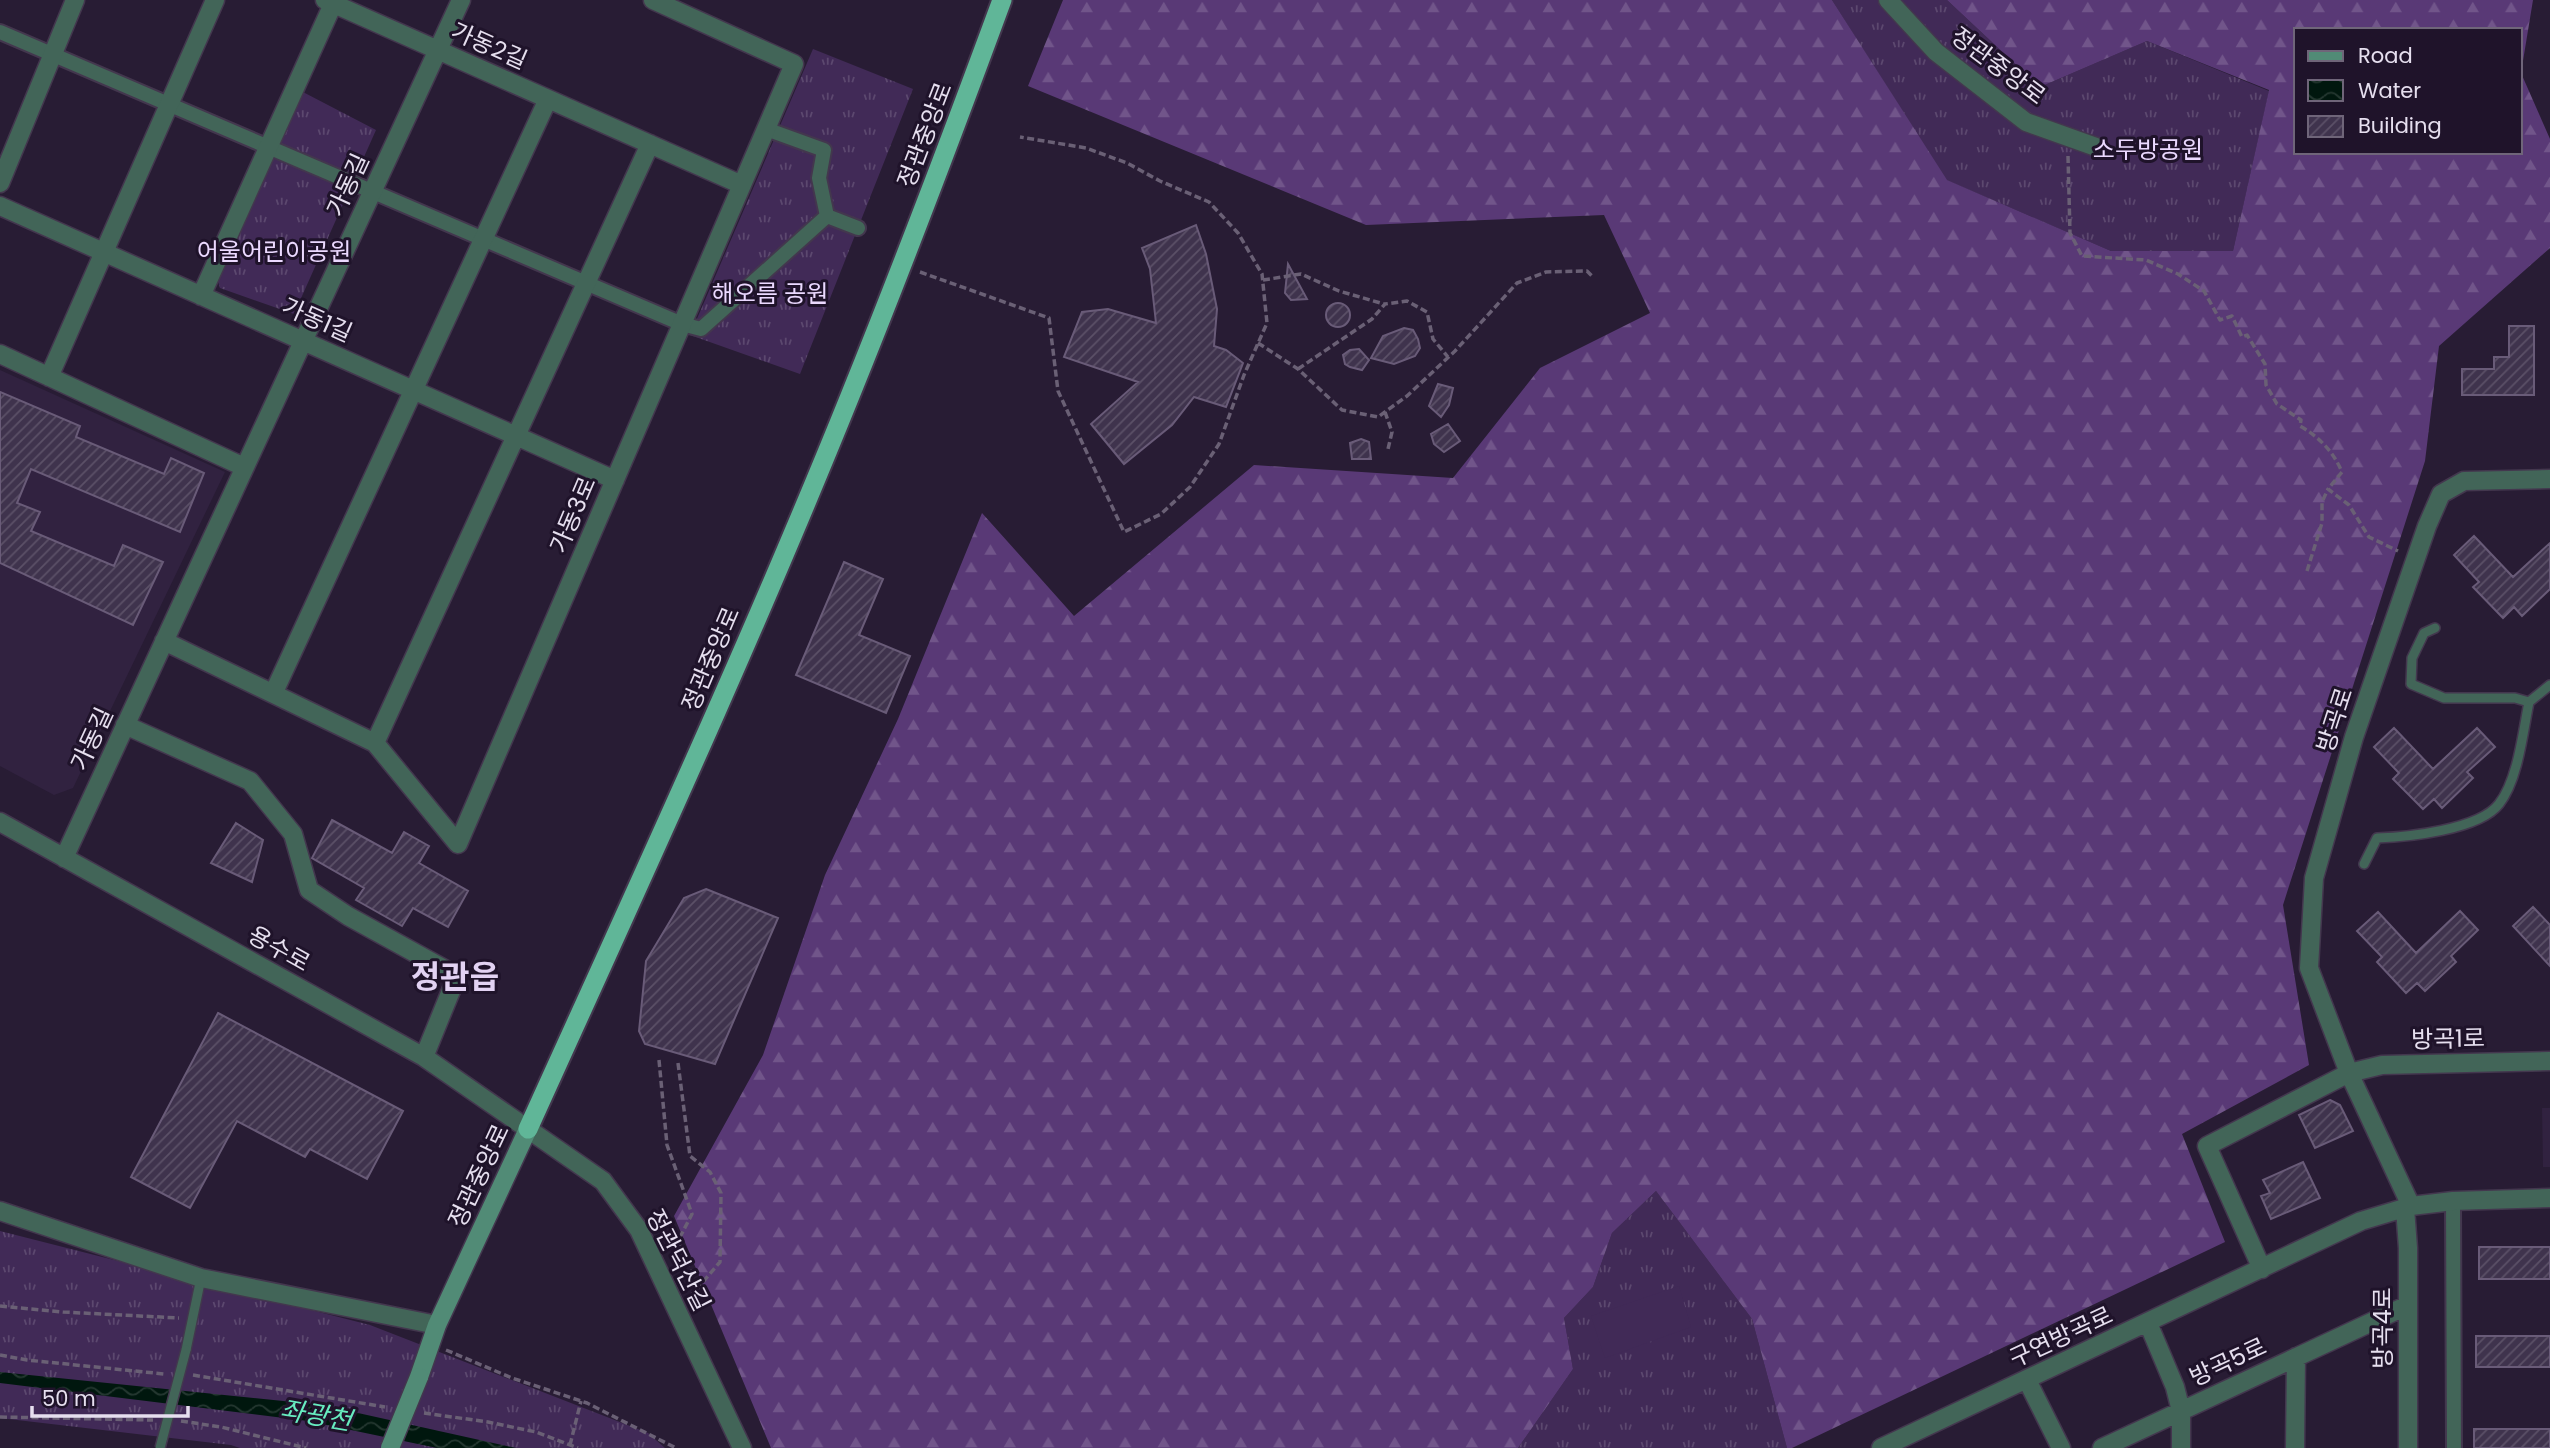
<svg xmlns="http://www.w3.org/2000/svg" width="2550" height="1448" font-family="Poppins,'Noto Sans KR',sans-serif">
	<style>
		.built { fill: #312240 }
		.grass { fill: url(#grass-tufts) }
		.forest { fill: url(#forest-firs); fill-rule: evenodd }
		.pitch { fill: #412a57 }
		.water { fill: url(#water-waves) }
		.building { fill: url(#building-hatch); stroke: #695b78; stroke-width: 2 }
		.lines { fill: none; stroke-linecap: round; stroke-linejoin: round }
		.service-casing { stroke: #43374e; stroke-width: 12 }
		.pedestrian-casing { stroke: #43374e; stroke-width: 18 }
		.minor-casing { stroke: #43374e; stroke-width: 21 }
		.tertiary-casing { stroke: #43374e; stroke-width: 21 }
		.secondary-casing { stroke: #43374e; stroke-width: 21 }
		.trunk-casing { stroke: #43374e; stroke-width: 23 }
		.path { stroke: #6a6075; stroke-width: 3.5; stroke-dasharray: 7 3.5; stroke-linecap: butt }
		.service { stroke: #426558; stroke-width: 9 }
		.pedestrian { stroke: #426558; stroke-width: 14 }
		.minor { stroke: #426558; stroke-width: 18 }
		.tertiary { stroke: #426558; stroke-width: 18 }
		.secondary { stroke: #518b76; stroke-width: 18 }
		.trunk { stroke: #60b698; stroke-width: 19 }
		.service-bridge-casing { stroke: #43374e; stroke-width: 12; stroke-linecap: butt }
		.secondary-bridge-casing { stroke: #43374e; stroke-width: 21; stroke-linecap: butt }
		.service-bridge { stroke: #426558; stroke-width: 9 }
		.secondary-bridge { stroke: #518b76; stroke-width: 18 }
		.labels { text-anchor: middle; stroke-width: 6; stroke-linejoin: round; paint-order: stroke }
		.street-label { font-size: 24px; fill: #e6dfef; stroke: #1f132a }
		.park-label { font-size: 24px; fill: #ebd9ff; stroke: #1f132a }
		.water-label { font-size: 26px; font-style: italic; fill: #67ecc0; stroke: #1f132a }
		.district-label { font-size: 32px; font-weight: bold; fill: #e2d2f3; stroke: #1f132a }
	</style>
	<defs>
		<pattern id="grass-tufts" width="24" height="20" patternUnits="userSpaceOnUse" patternTransform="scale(1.75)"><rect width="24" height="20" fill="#412a57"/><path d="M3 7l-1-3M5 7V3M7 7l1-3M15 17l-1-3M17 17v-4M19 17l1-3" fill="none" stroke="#5c486f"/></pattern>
		<pattern id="forest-firs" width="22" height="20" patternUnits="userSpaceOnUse" patternTransform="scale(1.75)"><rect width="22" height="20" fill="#593976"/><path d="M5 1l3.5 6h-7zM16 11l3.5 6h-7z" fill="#71558a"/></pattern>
		<pattern id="water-waves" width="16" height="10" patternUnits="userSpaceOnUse" patternTransform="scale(1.75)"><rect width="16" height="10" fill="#00170e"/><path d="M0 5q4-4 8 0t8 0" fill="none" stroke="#253831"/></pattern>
		<pattern id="building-hatch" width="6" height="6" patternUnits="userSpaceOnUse" patternTransform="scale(1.75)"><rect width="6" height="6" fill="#3f334d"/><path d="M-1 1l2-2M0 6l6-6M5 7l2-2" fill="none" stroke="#5b5067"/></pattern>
	</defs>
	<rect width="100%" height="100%" fill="#281c34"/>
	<!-- built -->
	<path class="built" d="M0,370L225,472L73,788L54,795L0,766Z
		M2542,1108H2550V1167H2543Z"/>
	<!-- grass -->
	<path class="grass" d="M1832,0H1947L2040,87L2147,41L2269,91L2233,251H2111L1946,180Z
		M813,49L913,89L800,374L690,335Z
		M301,91L376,130L294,314L220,288L216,275Z
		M1656,1191L1752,1319L1787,1448H1518L1573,1369L1564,1318L1593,1287L1612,1233Z
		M0,1231L370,1325L648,1433L665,1448H240L231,1445L0,1418Z"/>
	<!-- forest -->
	<path class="forest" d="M1063,0H1832L1947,180L2111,251H2233L2269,90L2147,41L2040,87L1947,0H2533L2521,73L2550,139V248L2439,346L2425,461L2283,905L2309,1065L2182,1134L2225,1242L1792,1448H1787L1752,1319L1656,1191L1612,1233L1593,1287L1564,1318L1573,1369L1518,1448H771L674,1216L763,1055L825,875L898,719L982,513L1074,616L1254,465L1453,478L1540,368L1650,313L1604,215L1366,225L1028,86ZM2296,30H2520V152H2296Z"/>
	<!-- pitch -->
	<path class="pitch" d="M1679,1286L1691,1327L1605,1358L1591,1316Z"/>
	<!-- water -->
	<path class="water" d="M0,1372L322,1405L516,1448H437L308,1421L0,1383Z"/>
	<!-- building -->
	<path class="building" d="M1196,225L1206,254L1217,309L1214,346L1226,350L1243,363L1226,407L1194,397L1172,425L1124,464L1091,424L1138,382L1064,357L1082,312L1108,309L1156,323L1150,269L1142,248Z
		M1288,264L1307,299L1291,300L1285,293Z
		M1326 315a12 12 0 1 1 24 0a12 12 0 1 1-24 0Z
		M2509,326H2534V395H2462V369H2494V357H2509Z
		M1404,328L1413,330L1418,339L1420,348L1415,356L1394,364L1371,358L1383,336Z
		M1359,349L1369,360L1362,370L1350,367L1345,364L1343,355L1350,350Z
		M1438,384L1453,388L1449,405L1441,417L1429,406Z
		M0,392L80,426L76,437L164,474L171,458L204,473L180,532L31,469L17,503L40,512L31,531L114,566L123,545L163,562L133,625L0,563Z
		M1448,424L1460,441L1444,452L1434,444L1431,434Z
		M1361,439L1369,442L1371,459H1352L1350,443Z
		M2474,536L2513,577L2550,543V589L2522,616L2514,607L2503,618L2473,587L2479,582L2454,555Z
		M844,562L883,579L859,635L910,656L886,713L796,675Z
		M2394,728L2433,769L2477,728L2495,747L2467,772L2473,778L2442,808L2434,799L2423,809L2393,779L2399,773L2374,747Z
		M332,820L392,853L404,832L429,846L419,863L468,891L448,927L413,908L402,926L356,900L364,888L312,858Z
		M236,823L263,840L252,882L211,863Z
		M706,889L778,918L715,1064L645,1044L639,1031L646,961L684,898Z
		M2533,907L2550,925V966L2513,926Z
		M2460,911L2478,930L2451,956L2456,962L2425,991L2417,983L2406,993L2377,962L2382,957L2357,931L2378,912L2416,953Z
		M218,1013L403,1111L367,1179L310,1149L305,1157L237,1121L190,1208L131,1177Z
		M2330,1100L2340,1105L2353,1131L2315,1148L2299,1115Z
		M2303,1162L2320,1198L2271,1219L2261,1196L2270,1193L2263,1180Z
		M2479,1247H2550V1279H2479Z
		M2476,1336H2550V1367H2476Z
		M2474,1429H2550V1448H2474Z"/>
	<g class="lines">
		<!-- service casing -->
		<g class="service-casing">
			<path id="service" d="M2435,628L2424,633L2412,658L2411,684L2444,698H2515L2529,702
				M2364,864L2377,838C2407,837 2479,830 2499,804C2518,780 2523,732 2529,702L2550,685
				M186,1350L201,1278"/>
		</g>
		<!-- pedestrian casing -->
		<g class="pedestrian-casing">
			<path id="pedestrian" d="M0,32L586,283L682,324L701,329L827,216
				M766,129L824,150L819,178L827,216
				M827,216L858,228
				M2453,1201L2454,1448"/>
		</g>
		<!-- minor casing -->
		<g class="minor-casing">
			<path id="minor" d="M325,0L742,185
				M1888,0L1936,52L2026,122L2096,147
				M0,183L75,0
				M0,206L615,480
				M201,296L333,4
				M0,354L244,467
				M49,377L215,0
				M164,641L375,743L458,844L794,64L653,0
				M274,692L548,99
				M125,725L250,781L293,834L309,890L348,916L457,976L424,1057
				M375,743L650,144
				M0,822L424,1057L603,1181L639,1230L742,1448
				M64,858L461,0
				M2411,1206L2349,1073L2309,968L2314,878L2354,737L2427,526L2441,494L2464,481L2550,479
				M2405,1208L2408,1248V1448
				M2262,1269L2207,1146L2349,1073L2382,1065L2550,1061
				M2148,1323L2175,1387L2181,1411V1448
				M2027,1380L2061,1448
				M1881,1448L2361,1221L2411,1206L2453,1201L2550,1198
				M2102,1448L2408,1305
				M2295,1448L2296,1357"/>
		</g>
		<!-- tertiary casing -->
		<g class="tertiary-casing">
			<path id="tertiary" d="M0,1211L201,1278L437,1325"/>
		</g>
		<!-- secondary casing -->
		<g class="secondary-casing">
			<path id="secondary" d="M419,1377L437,1325L528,1129"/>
		</g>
		<!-- trunk casing -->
		<g class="trunk-casing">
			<path id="trunk" d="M528,1129C638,886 750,644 850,396C903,265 953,133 1002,0"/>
		</g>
		<!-- path -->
		<path class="path" d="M2068,156L2070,233L2082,256L2146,260L2178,274L2204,291L2220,320L2232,316L2242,337L2247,335L2265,364L2266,385L2277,404L2301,420L2300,426C2319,437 2333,451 2342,472L2328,489L2349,505L2369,537L2398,551
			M920,272L1049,318L1058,391L1124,532L1161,514L1190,487L1219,444L1244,375L1267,323L1262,274L1238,233L1209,202L1160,181L1127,163L1086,148L1020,137
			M1263,280L1301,274L1339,291L1384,304
			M1258,343L1298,369L1342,410L1378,417L1407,396L1455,351L1517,283L1546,272L1587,271L1592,276
			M1298,369L1372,319L1385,304L1407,301L1427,312L1433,339L1448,357
			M1385,412L1392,432L1388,449
			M2307,571L2322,523V502L2328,489
			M659,1060L667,1145L692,1214L678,1241L698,1289
			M678,1063L690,1156L710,1172L721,1193L720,1262L691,1296
			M0,1306L63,1312L179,1318
			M446,1350L512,1378L587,1403L676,1448
			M0,1355L27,1360L164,1374
			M193,1375L385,1407
			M424,1413L488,1422L536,1432L578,1448
			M0,1417L153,1420
			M181,1421L221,1427L306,1448
			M570,1445L581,1401"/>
		<!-- service -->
		<use href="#service" class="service"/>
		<!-- pedestrian -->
		<use href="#pedestrian" class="pedestrian"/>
		<!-- minor -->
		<use href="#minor" class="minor"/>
		<!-- tertiary -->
		<use href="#tertiary" class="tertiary"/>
		<!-- secondary -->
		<use href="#secondary" class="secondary"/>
		<!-- trunk -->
		<use href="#trunk" class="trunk"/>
		<!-- service-bridge casing -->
		<g class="service-bridge-casing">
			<path id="service-bridge" d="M160,1448L186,1350"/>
		</g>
		<!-- secondary-bridge casing -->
		<g class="secondary-bridge-casing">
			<path id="secondary-bridge" d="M390,1448L419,1377"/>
		</g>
		<!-- service-bridge -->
		<use href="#service-bridge" class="service-bridge"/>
		<!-- secondary-bridge -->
		<use href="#secondary-bridge" class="secondary-bridge"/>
	</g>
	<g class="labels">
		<!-- street labels -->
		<g class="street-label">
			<text transform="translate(489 46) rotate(24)" y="8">가동2길</text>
			<text transform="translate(1998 66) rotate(37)" y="8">정관중앙로</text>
			<text transform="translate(925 135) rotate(-69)" y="8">정관중앙로</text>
			<text transform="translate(348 185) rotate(-65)" y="8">가동길</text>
			<text transform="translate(317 320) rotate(24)" y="8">가동1길</text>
			<text transform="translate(573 515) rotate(-67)" y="8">가동3로</text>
			<text transform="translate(711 659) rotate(-67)" y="8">정관중앙로</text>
			<text transform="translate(2335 720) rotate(-72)" y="8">방곡로</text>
			<text transform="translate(92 739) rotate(-65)" y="8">가동길</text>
			<text transform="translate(279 949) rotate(29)" y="8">용수로</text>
			<text transform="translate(2448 1039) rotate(-1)" y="8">방곡1로</text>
			<text transform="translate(479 1176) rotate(-65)" y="8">정관중앙로</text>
			<text transform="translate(678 1260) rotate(63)" y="8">정관덕산길</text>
			<text transform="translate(2383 1328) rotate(-90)" y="8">방곡4로</text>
			<text transform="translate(2061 1337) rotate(-25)" y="8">구연방곡로</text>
			<text transform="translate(2228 1362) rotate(-25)" y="8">방곡5로</text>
		</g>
		<!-- park labels -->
		<g class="park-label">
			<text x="2148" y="158">소두방공원</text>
			<text x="274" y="260">어울어린이공원</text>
			<text x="770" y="302">해오름 공원</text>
		</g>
		<!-- water labels -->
		<g class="water-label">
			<text transform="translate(316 1415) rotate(10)" y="9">좌광천</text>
		</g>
		<!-- district labels -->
		<g class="district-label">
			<text x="455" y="988">정관읍</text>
		</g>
	</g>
	<!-- legend -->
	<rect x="2294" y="28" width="228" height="126" fill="#1f132a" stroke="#6f6579" stroke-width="2"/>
	<rect x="2308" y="51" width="35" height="10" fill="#518b76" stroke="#6f6579" stroke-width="2"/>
	<text x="2358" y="63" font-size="21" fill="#e6dfef">Road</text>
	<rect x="2308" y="80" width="35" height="21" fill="url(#water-waves)" stroke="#6f6579" stroke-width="2"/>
	<text x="2358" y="98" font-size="21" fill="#e6dfef">Water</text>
	<rect x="2308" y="116" width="35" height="21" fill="url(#building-hatch)" stroke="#6f6579" stroke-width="2"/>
	<text x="2358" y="133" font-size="21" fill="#e6dfef">Building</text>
	<!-- scale -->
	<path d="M32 1406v10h156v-10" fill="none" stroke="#e6dfef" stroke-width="3.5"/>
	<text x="42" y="1406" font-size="21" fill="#e6dfef" stroke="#1f132a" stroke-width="5" paint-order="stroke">50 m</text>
</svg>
